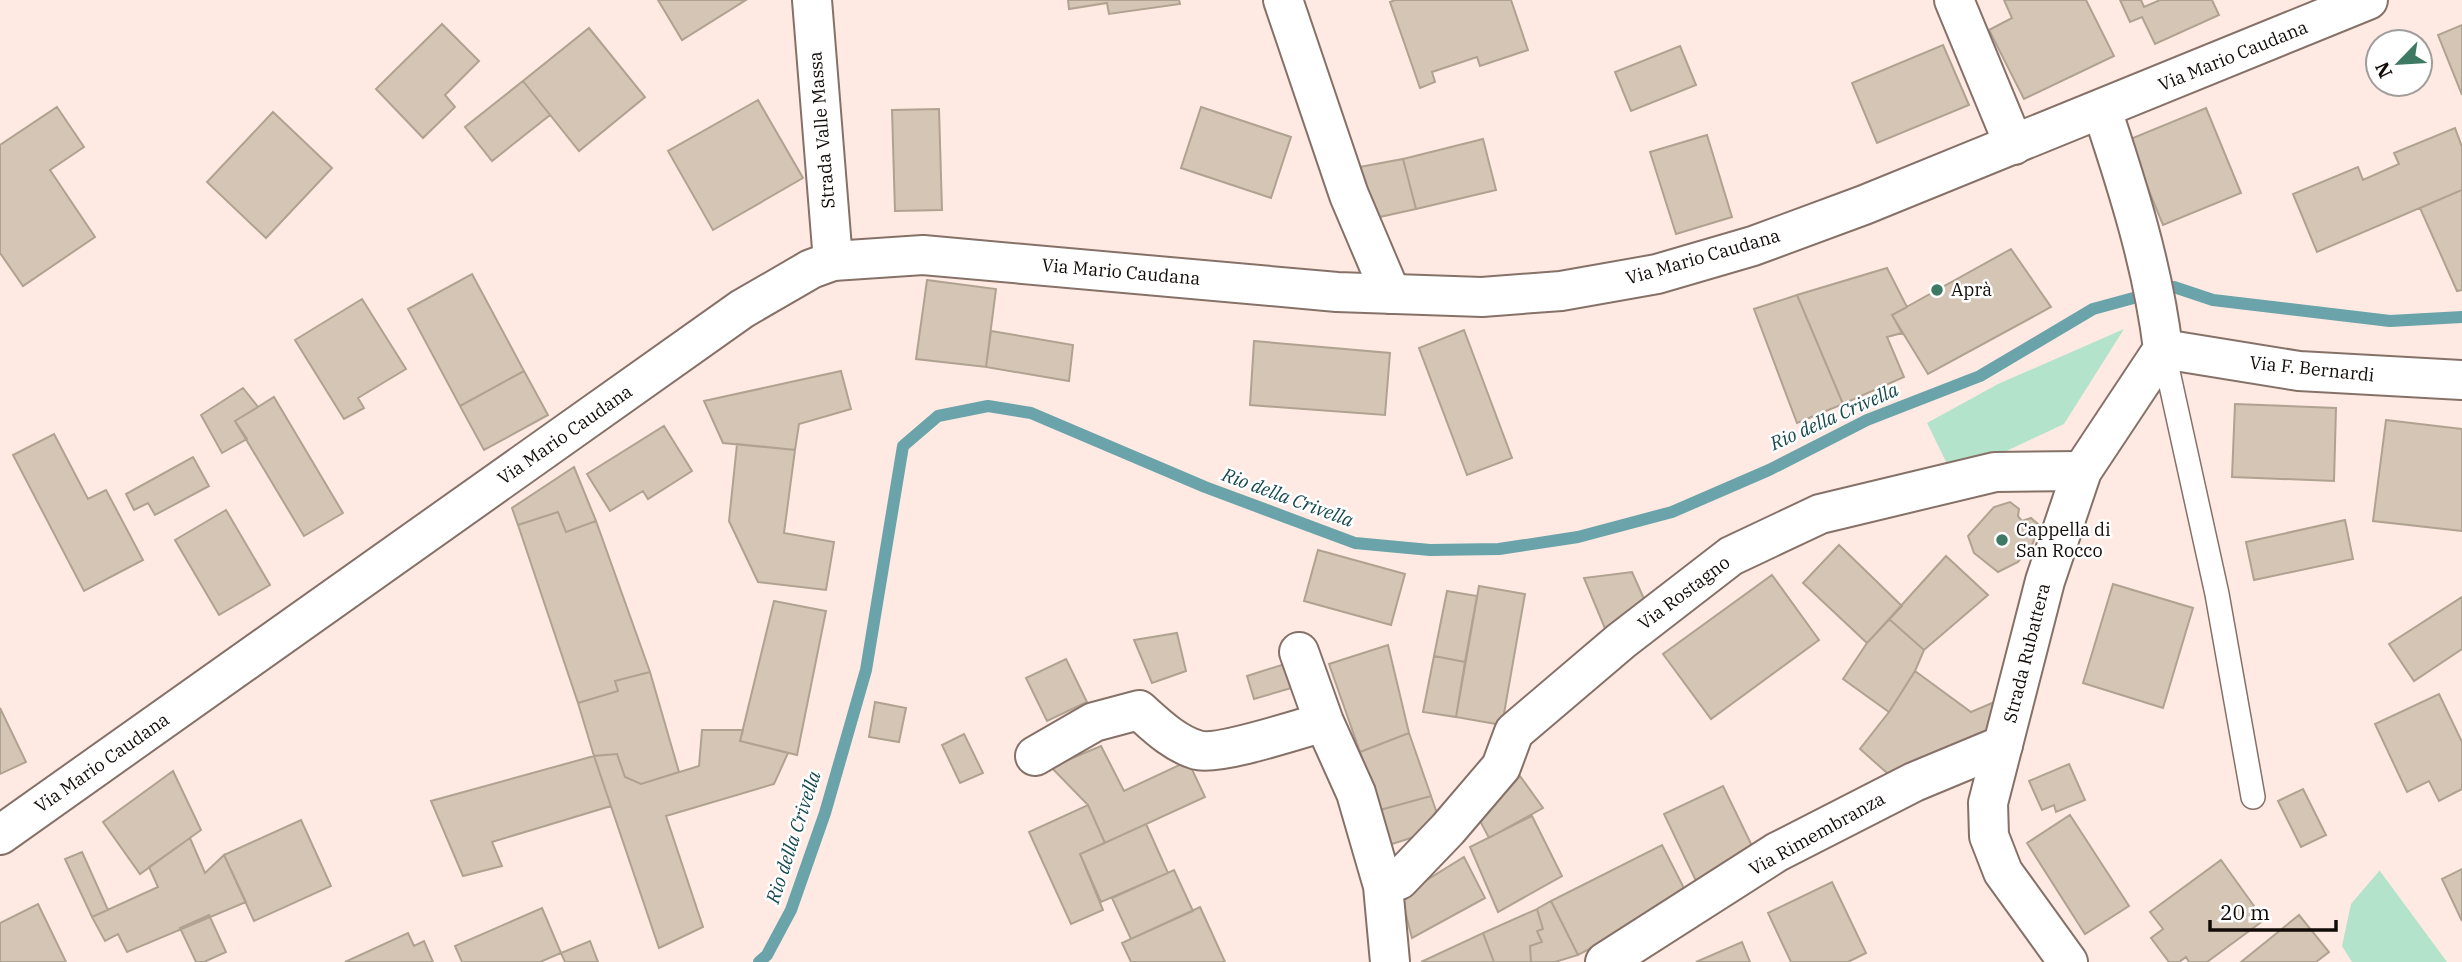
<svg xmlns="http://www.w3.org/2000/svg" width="2462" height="962" font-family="'IBM Plex Serif',serif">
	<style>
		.green { fill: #b3e3cb }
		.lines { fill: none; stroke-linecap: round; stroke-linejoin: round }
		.stream { stroke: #6aa3a9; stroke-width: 12 }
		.building { fill: #d5c5b4; stroke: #b0a290; stroke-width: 2 }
		.lane-casing { stroke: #867168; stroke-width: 26 }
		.street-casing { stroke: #867168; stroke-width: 42 }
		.secondary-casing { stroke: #867168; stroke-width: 42 }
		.lane { stroke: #fff; stroke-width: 23 }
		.street { stroke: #fff; stroke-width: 38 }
		.secondary { stroke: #fff; stroke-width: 38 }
		.poi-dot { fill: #3d7963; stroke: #fff; stroke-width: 2.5 }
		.labels { text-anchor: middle; stroke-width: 5; stroke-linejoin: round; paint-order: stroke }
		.street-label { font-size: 18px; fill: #120b08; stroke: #fff }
		.poi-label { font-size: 18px; fill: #120b08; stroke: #fff; text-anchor: start }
		.water-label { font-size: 19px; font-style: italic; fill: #15494e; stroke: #fff }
	</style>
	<rect width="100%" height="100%" fill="#feeae2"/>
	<!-- green -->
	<path class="green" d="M2124,329L2064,424L1953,476L1927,423L1998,384Z
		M2380,870V871L2447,962H2352L2342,946L2351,904Z"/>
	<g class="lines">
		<!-- stream -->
		<path class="stream" d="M759,962L767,955L791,910L825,813L866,670L903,446L938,416L988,406L1031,413L1205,487L1355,543L1430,550L1499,549L1578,537L1672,512L1769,470L1867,420L1980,376L2093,309L2174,287L2213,300L2390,321L2462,317"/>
	</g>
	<!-- building -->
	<path class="building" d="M658,0H746L682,40Z
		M1068,0H1179L1180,4L1109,14L1107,3L1069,9Z
		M1395,0H1511L1528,50L1480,66L1477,57L1432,72L1435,82L1420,88L1390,2Z
		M2004,0H2086L2114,56L2024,99L1989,30L2012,18Z
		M2120,0H2141L2144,7L2160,0H2212L2219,15L2155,44L2142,17L2130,22Z
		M442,24L479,61L445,95L455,107L423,138L376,89Z
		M2462,25V95L2438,35Z
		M589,28L645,97L579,151L523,81Z
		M1943,45L1969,105L1877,143L1852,83Z
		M1680,46L1696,85L1631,111L1615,72Z
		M523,81L550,115L492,161L465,127Z
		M758,100L803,178L713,230L668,151Z
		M57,107L84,147L50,170L95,237L23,286L0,253V145Z
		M1201,107L1291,137L1271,198L1181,168Z
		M2206,108L2241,193L2163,225L2128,140Z
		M939,109L942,210L895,211L892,110Z
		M273,112L332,168L266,238L207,182Z
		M2455,128L2462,147V190L2317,252L2293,194L2358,167L2363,180L2399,164L2394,153Z
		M1707,135L1732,217L1676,234L1650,152Z
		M1483,139L1496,190L1416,209L1403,159Z
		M1403,159L1416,209L1375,218L1354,168Z
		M2462,190V290L2457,291L2420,208Z
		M2011,249L2051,307L1928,374L1892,315Z
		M1887,268L1907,307L1892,315L1902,333L1887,337L1904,377L1843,404L1797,295Z
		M472,274L524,371L460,406L408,309Z
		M927,280L996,289L986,367L916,359Z
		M1797,295L1843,404L1797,423L1754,309Z
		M362,299L406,369L358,398L364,408L344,419L295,340Z
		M1464,330L1512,458L1467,475L1419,348Z
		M991,331L1073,345L1069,381L986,367Z
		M1254,341L1390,353L1385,415L1250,405Z
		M524,371L548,415L484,450L460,406Z
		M841,371L851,409L799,424L795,450L723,443L704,401Z
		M243,388L258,407L235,421L247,439L222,453L201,415Z
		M274,397L343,513L304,536L235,421Z
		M2235,404L2336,408L2334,481L2232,477Z
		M2386,420L2462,429V531L2373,521Z
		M664,426L692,471L648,499L643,491L610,511L587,474Z
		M54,434L88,499L106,490L143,560L84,591L13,455Z
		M737,444L795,450L784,533L834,542L826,590L758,582L729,521Z
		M193,457L209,486L155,515L148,503L134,510L126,494Z
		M574,467L596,521L566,532L558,512L518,525L512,508Z
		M2010,502L2019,509L2018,516L2022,521L2031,518L2038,524L2033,543L2018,562L1998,572L1974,553L1968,536L1994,507Z
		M226,510L270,585L219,615L175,540Z
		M558,512L566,532L596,521L650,672L615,681L618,691L578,703L518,525Z
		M2345,520L2353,559L2254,580L2246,542Z
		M1839,545L1902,606L1867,643L1803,583Z
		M1318,550L1405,574L1391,625L1304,601Z
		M1946,556L1988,595L1924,650L1889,619Z
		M1632,572L1649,610L1606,631L1584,578Z
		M1772,575L1819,640L1711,719L1663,654Z
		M2113,584L2193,608L2163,708L2083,683Z
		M1479,586L1525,594L1502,725L1456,717Z
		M1447,591L1477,596L1465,662L1434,656Z
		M2462,597V649L2414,681L2389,644Z
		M774,601L826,611L797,755L740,741Z
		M1889,619L1924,650L1915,671L1889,712L1843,679L1867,643Z
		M1177,633L1186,671L1152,683L1134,640Z
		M1388,645L1409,733L1360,752L1329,664Z
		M1434,656L1465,662L1456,717L1423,712Z
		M1066,659L1087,702L1047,721L1026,678Z
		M1291,662L1298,686L1254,699L1247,676Z
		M1915,671L1971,712L2004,698L1999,724L1895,780L1860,749L1889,712Z
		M650,672L679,772L641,784L625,777L617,754L594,756L578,703L618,691L615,681Z
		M2439,694L2462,742V789L2439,801L2429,781L2407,792L2375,724Z
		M875,702L906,708L899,742L869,737Z
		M0,708L26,762L0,774Z
		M702,730H743L740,741L788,753L774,784L666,816L703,927L659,948L594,756L617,754L625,777L641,784L699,766Z
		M1409,733L1431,796L1380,810L1360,752Z
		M964,734L983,773L960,783L942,745Z
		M1101,746L1124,791L1188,761L1205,797L1105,843L1088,805L1051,767Z
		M594,756L611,806L492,842L502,866L463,876L431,801Z
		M2069,764L2085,800L2056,812L2054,805L2042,810L2029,781Z
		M173,771L201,830L140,874L103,822Z
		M1520,776L1543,808L1489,838L1479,819Z
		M1723,786L1755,852L1696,881L1664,814Z
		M2303,789L2326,835L2301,847L2278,801Z
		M1431,796L1442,828L1389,845L1380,810Z
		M1088,805L1105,843L1080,854L1103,910L1071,924L1029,832Z
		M2070,815L2129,906L2085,934L2027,843Z
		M1532,816L1562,876L1498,912L1470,847Z
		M301,820L331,886L254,921L224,855Z
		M1146,824L1168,873L1101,902L1080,854Z
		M190,838L205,873L224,855L246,902L127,952L118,934L105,941L92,917L158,887L149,867Z
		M1662,845L1689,898L1578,955L1551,901Z
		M82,852L108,910L92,917L65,859Z
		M1464,857L1485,898L1412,938L1401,896Z
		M2221,860L2264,920L2207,962H2189L2186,957L2179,962H2169L2151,938L2163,929L2150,912Z
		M2462,869V921L2442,879Z
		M1174,870L1193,911L1131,939L1112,898Z
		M1832,882L1866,953L1848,962H1791L1768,913Z
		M1551,901L1578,955L1555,962H1531L1530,946L1542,942L1537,931L1543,929L1537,909Z
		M38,904L66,962H0V923Z
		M1200,907L1225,962H1131L1122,943Z
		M542,908L561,953L540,962H462L455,946Z
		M1537,909L1543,929L1537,931L1542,942L1530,946L1531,962H1494L1483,933Z
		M209,915L226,952L204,962H196L180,928Z
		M2299,915L2329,952L2316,962H2241Z
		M408,933L414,946L424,941L433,962H345Z
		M1483,933L1494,962H1421Z
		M590,941L598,962H565L561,953Z
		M1742,942L1750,962H1696Z"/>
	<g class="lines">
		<!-- lane casing -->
		<g class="lane-casing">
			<path id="lane" d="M2163,349L2217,594L2253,797"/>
		</g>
		<!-- street casing -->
		<g class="street-casing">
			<path id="street" d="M812,0L833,261
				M1283,0L1349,195L1391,294
				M1954,0L2014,145
				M2163,349L2299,371L2462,380
				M1299,652L1324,722L1356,793L1383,886
				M1035,756L1094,722L1139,710C1157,726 1174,743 1197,750C1218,756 1299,729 1324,722
				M1390,962L1383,886L1399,880L1448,829L1501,767L1514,732L1621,641L1731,556L1820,514L1995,472L2082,471
				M1605,962L1777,852L1914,782L2003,745"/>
		</g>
		<!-- secondary casing -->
		<g class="secondary-casing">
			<path id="secondary" d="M0,835L742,309L811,269L833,261L923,255L1337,292L1482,297L1561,291L1657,274L1753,246L1864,205L2368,0
				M2068,962L2003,872L1989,836L1988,803L2045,581L2082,471L2163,349C2153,267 2128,188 2102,110"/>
		</g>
		<!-- lane -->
		<use href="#lane" class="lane"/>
		<!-- street -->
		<use href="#street" class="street"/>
		<!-- secondary -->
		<use href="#secondary" class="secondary"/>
	</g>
	<!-- markers -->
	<g class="poi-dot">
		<circle cx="1937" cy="290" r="7"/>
		<circle cx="2002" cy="540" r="7"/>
	</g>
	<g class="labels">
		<!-- street labels -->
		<g class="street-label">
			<text transform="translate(2233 56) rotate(-22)" y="6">Via Mario Caudana</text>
			<text transform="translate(822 130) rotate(-95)" y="6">Strada Valle Massa</text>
			<text transform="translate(1703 257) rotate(-16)" y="6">Via Mario Caudana</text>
			<text transform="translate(1121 272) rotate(5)" y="6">Via Mario Caudana</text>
			<text transform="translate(2312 369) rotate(6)" y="6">Via F. Bernardi</text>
			<text transform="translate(565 435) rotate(-35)" y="6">Via Mario Caudana</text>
			<text transform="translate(1684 593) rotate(-37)" y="6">Via Rostagno</text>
			<text transform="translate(2027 653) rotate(-76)" y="6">Strada Rubattera</text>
			<text transform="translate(102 763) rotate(-35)" y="6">Via Mario Caudana</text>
			<text transform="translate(1817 834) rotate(-29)" y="6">Via Rimembranza</text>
		</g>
		<!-- poi labels -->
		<g class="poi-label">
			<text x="1951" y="296">Aprà</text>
			<text x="2016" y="536">Cappella di<tspan x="2016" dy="21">San Rocco</tspan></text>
		</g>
		<!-- water labels -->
		<g class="water-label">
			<text transform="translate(1834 416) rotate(-24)" y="7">Rio della Crivella</text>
			<text transform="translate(1288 497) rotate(20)" y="7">Rio della Crivella</text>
			<text transform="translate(793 837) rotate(-72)" y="7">Rio della Crivella</text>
		</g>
	</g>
	<!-- north arrow -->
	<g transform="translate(2399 63) rotate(245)"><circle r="33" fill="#ffffff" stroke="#a09d9c" stroke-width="2"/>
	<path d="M0-5L12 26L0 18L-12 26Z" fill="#3d7963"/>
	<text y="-10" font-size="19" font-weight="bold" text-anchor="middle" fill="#120b08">N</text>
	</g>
	<!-- scale -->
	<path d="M2210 920v10h126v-10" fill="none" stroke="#120b08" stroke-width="3.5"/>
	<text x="2220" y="920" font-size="21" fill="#120b08" stroke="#ffffff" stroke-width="5" paint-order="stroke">20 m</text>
</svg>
